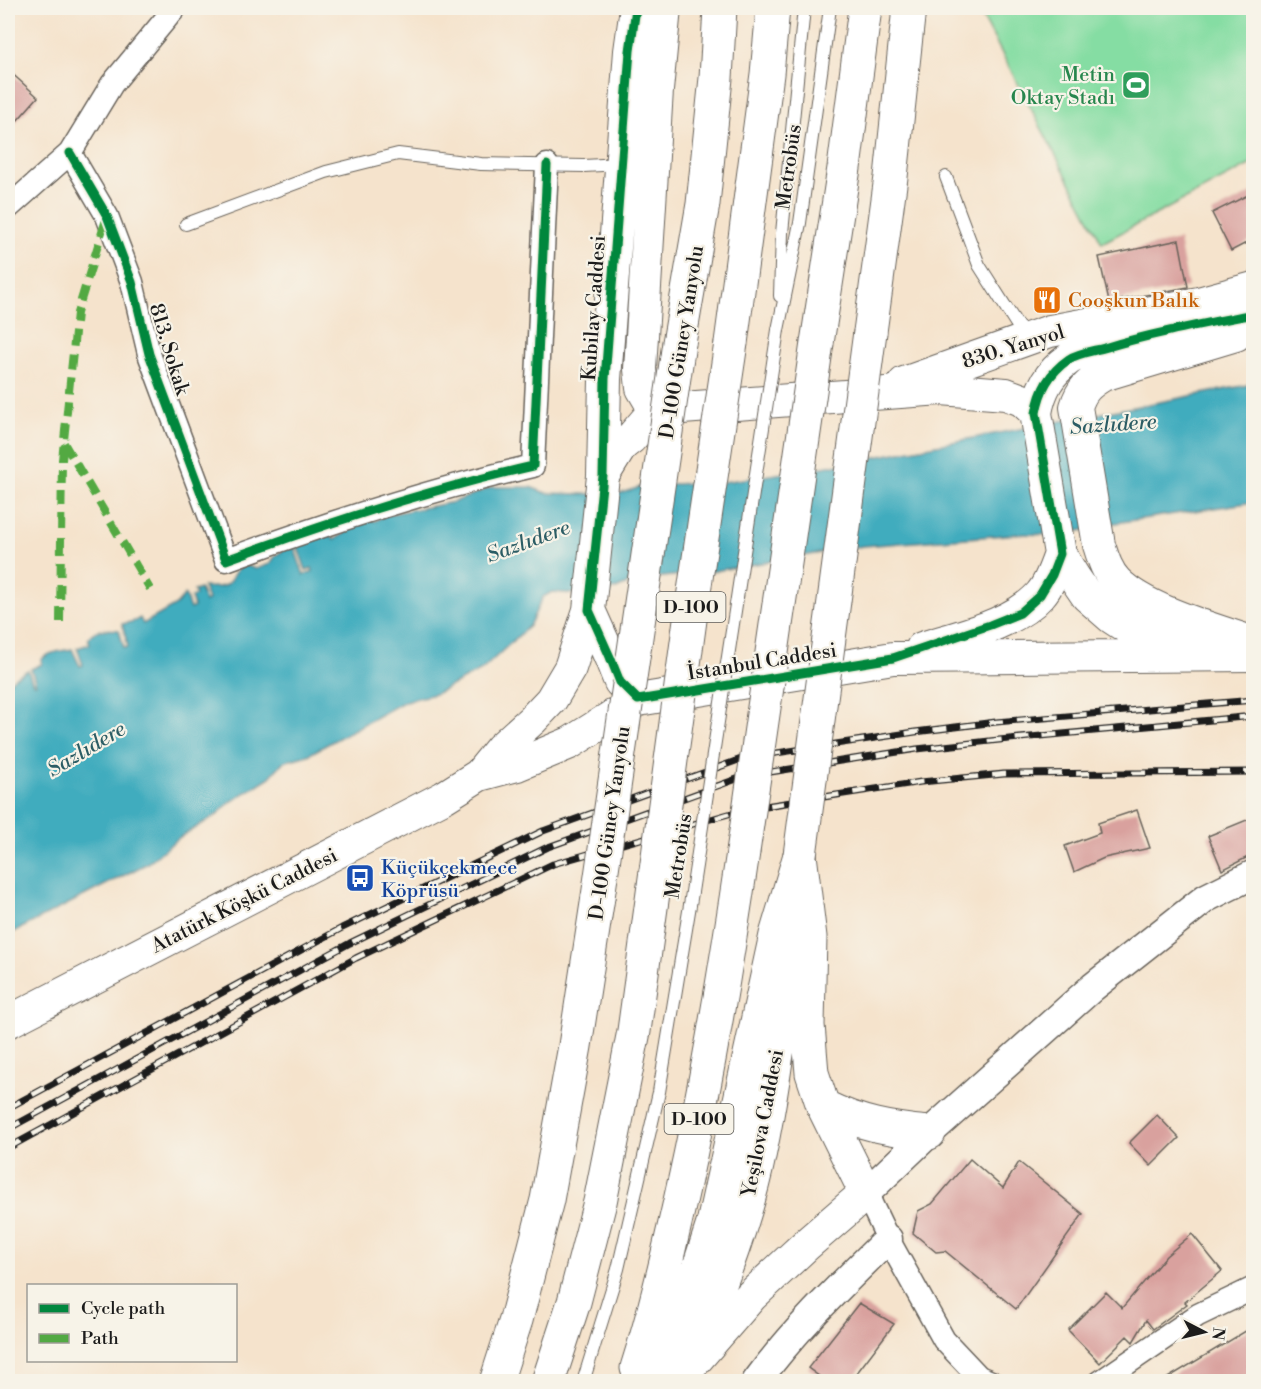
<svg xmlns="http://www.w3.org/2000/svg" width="1261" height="1389" font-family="'Libre Bodoni',serif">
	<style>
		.green { fill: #85dda3; stroke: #507c60; stroke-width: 1.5 }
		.water { fill: #3facbe; stroke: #2e646d; stroke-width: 1.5 }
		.building { fill: #d9a19e }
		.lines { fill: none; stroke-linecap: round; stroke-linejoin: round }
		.service-casing { stroke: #68625a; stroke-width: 14 }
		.minor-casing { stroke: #68625a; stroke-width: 25 }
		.tertiary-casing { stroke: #68625a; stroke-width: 31 }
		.secondary-casing { stroke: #68625a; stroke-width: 34 }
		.primary-casing { stroke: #68625a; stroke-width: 35 }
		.trunk-casing { stroke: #68625a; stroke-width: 35 }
		.service { stroke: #fff; stroke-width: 12 }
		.minor { stroke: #fff; stroke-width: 22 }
		.tertiary { stroke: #fff; stroke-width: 28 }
		.secondary { stroke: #fff; stroke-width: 32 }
		.primary { stroke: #fff; stroke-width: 33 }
		.trunk { stroke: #fff; stroke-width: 33 }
		.rail-casing { stroke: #1c1c1c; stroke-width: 7 }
		.rail { stroke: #f7f3e8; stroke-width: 4.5; stroke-dasharray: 14; stroke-linecap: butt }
		.service-bridge-casing { stroke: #68625a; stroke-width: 14; stroke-linecap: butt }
		.primary-bridge-casing { stroke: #68625a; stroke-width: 35; stroke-linecap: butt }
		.trunk-bridge-casing { stroke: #68625a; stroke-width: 35; stroke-linecap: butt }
		.service-bridge { stroke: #fff; stroke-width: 12 }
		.primary-bridge { stroke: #fff; stroke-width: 33 }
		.trunk-bridge { stroke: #fff; stroke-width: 33 }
		.quiet { stroke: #52a943; stroke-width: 8; stroke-dasharray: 15 8; stroke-linecap: butt }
		.cycleway-casing { stroke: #f7f3e8; stroke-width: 13 }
		.cycleway { stroke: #00873e; stroke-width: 9 }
		.labels { text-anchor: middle; stroke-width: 4.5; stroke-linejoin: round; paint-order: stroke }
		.shield { fill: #f7f3e8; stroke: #5e5c59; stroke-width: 1.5 }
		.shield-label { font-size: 18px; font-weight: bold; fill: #1c1c1c }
		.leisure-label { font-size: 20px; fill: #27864d; stroke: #f7f3e8; text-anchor: end }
		.street-label { font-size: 20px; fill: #1c1c1c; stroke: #f7f3e8 }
		.food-label { font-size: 20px; fill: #c56008; stroke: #f7f3e8; text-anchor: start }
		.transit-label { font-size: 20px; fill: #164399; stroke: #f7f3e8; text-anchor: start }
		.water-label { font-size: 21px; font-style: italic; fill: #2c5d65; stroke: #f7f3e8 }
	</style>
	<rect width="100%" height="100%" fill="#f7f3e8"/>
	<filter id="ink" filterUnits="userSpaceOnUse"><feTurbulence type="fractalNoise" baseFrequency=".0167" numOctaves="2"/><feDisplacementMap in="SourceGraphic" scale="12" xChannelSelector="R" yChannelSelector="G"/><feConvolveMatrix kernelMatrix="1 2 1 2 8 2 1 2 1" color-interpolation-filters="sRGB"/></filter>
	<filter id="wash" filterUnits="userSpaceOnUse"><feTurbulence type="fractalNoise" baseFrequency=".008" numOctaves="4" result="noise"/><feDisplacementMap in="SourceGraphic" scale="24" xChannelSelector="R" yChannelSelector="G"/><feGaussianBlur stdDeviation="1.35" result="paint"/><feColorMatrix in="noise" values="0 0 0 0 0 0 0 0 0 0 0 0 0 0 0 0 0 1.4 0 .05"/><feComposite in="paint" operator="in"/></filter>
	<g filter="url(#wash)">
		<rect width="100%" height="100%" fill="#f5e3cc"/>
		<!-- green -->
		<path class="green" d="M978,8H1253V163L1102,243Z"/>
		<!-- water -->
		<path class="water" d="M1253,384V502L1115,523L1061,535L1019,534L863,546L708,572L636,580L600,596L552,592L543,597L529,626L482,670L435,694L405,701L308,755L283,762L270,777L229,803L217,815L180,837L146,864L8,935V684L15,677L28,670L33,684H36L31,669L42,664L41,660C48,652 62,651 72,649L80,666L83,665L77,648L90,644L88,638C96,627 107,629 119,630L124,648L128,647L122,624L135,621L140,618L143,624L176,605L185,595L190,609L194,607L191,598L196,595L194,591L200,589L205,602L208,600L203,587C242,590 224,573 245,565L256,569L270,564L276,555L293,544L304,575L313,571L312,568L306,570L296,543L327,531L334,540L345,533L340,527L364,519L375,521L385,515L454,502L492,487H530L546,493L615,495L647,485L723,482L818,468Z"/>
		<g id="blocks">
			<!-- building -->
			<path class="building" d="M8,70L38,97L8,131Z
				M1254,192V239L1231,251L1212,213Z
				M1179,240L1188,287L1109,302L1099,257Z
				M1137,810L1150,848L1104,858L1074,872L1065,846L1100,833L1098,823Z
				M1254,817V854L1222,870L1208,836Z
				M1157,1115L1179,1138L1151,1166L1129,1143Z
				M970,1159L1003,1188L1019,1162L1083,1214L1016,1309L945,1251L936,1252L913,1233L918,1211L932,1204Z
				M1192,1234L1222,1271L1185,1302L1187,1304L1153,1329L1146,1320L1133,1342L1127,1336L1100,1363L1068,1330L1106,1292L1122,1308L1166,1256Z
				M859,1303L894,1324L850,1382H827L808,1368Z
				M1254,1326V1372L1237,1382H1161Z"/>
		</g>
	</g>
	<g filter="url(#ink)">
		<use href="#blocks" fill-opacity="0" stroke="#68625a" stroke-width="1.5"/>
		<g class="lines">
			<!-- service casing -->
			<g class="service-casing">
				<path id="service" d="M946,177L979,265L1026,339
					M186,224L326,172L398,154L481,164L584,166L620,164
					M780,296L782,233L804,8
					M778,330L800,223L830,8
					M583,1382L618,1269L659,1092L690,905"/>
			</g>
			<!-- minor casing -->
			<g class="minor-casing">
				<path id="minor" d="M70,153L107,216L132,282L149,354L226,560C327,523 428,490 533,466L547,165
					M8,208L70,153L112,84L175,8
					M866,1193L888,1239L944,1340L979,1377L991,1382
					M1100,1382L1198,1315L1254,1288"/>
			</g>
			<!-- tertiary casing -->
			<g class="tertiary-casing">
				<path id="tertiary" d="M866,1193L929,1133L1093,987L1206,898L1254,874
					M756,1382C794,1330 842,1284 888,1239"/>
			</g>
			<!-- secondary casing -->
			<g class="secondary-casing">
				<path id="secondary" d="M1236,335L1103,375C1088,384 1081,390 1076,407L1099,545C1103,558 1107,572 1117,582C1146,611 1214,629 1254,643
					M904,383L1050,331L1199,303L1254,288
					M655,410L642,388L640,369L657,90L665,8
					M603,476L622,445L631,438L655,410L941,389L1006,394L1022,400L1036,413
					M589,610L610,657L620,682L638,700
					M1182,643L1162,641L1134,632L1111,617L1087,596L1074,577L1060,554L1036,413C1040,390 1049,373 1069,359C1078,353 1093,351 1104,348C1153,333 1203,324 1254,314
					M922,648C959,636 1013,625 1040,595C1050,584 1055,568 1060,554
					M479,775L501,748L532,720L551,700L570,668L589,610L603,476L605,379L630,51L636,8
					M8,1022L444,797L479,775L517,765L570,743L638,700L893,658L1254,655"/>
			</g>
			<!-- primary casing -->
			<g class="primary-casing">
				<path id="primary" d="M870,332L891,177L909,8
					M679,343L703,204L716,78L720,8
					M823,1106C860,1124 888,1129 929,1133
					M696,1347C718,1289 742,1231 756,1170C773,1095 783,1017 791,940
					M685,1372L751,1296L807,1244L866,1193L823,1106L812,1073L808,1025L810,937L800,855
					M496,1382L516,1320L547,1200L575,1046L598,897"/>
			</g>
			<!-- trunk casing -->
			<g class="trunk-casing">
				<path id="trunk" d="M731,343L767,74L773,8
					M817,343L844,168L865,8
					M637,1368C655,1312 668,1254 681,1197C707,1082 726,968 743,852
					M548,1382L574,1302L600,1202L634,1031L656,871
					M651,1382L691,1292L713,1224L776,935L800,855"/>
			</g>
			<!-- service -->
			<use href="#service" class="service"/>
			<!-- minor -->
			<use href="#minor" class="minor"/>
			<!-- tertiary -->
			<use href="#tertiary" class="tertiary"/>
			<!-- secondary -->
			<use href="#secondary" class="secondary"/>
			<!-- primary -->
			<use href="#primary" class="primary"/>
			<!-- trunk -->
			<use href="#trunk" class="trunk"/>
			<!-- rail casing -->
			<g class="rail-casing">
				<path id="rail" d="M8,1108L342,928L543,831L744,758L915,732L996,722L1254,700
					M8,1129L350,943L548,847L745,776L917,749L999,740L1254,716
					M8,1148L356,958L553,864L746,809L921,782L1004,774L1254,772"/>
			</g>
			<!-- rail -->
			<use href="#rail" class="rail"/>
			<!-- service-bridge casing -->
			<g class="service-bridge-casing">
				<path id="service-bridge" d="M690,905L778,330"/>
			</g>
			<!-- primary-bridge casing -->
			<g class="primary-bridge-casing">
				<path id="primary-bridge" d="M800,855L870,332
					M598,897L679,343"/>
			</g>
			<!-- trunk-bridge casing -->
			<g class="trunk-bridge-casing">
				<path id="trunk-bridge" d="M743,852L817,343
					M656,871L692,605L731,343"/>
			</g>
			<!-- service-bridge -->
			<use href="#service-bridge" class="service-bridge"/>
			<!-- primary-bridge -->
			<use href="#primary-bridge" class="primary-bridge"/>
			<!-- trunk-bridge -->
			<use href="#trunk-bridge" class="trunk-bridge"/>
			<!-- quiet -->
			<path class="quiet" d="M64,443L150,589
				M60,622L62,460L77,313L107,216"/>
			<!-- cycleway casing -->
			<g class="cycleway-casing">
				<path id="cycleway" d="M636,8L630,51L605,379L603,476L589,610L610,657L620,682L638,700L893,658L990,625L1020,613L1040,595L1052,575L1060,554L1036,413C1040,390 1049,373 1069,359C1078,353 1093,351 1104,348C1153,333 1203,324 1254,314
					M70,153L107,216L132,282L149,354L226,560C327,523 428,490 533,466L547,165"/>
			</g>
			<!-- cycleway -->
			<use href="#cycleway" class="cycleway"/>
		</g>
	</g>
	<!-- icons -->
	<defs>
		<g id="stadium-square" transform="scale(1.5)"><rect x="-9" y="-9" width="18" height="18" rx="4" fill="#2e9e5b" stroke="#f7f3e8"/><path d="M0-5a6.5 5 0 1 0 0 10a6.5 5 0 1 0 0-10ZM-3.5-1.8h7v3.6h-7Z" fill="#fff"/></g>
		<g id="restaurant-square" transform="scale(1.5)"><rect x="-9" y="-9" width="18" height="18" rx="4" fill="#e8710a" stroke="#f7f3e8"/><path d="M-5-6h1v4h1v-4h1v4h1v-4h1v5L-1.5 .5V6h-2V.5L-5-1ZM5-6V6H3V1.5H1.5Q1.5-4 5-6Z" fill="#fff"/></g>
		<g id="bus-square" transform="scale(1.5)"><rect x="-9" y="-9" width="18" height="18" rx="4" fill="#1a4fb4" stroke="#f7f3e8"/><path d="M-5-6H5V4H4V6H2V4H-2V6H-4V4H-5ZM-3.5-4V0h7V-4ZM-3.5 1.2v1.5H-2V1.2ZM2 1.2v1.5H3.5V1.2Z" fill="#fff"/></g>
	</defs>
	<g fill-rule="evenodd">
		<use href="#stadium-square" x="1136" y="85"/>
		<use href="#restaurant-square" x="1047" y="300"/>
		<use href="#bus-square" x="360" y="878"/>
	</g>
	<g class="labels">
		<!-- shield labels -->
		<g class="shield">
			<rect x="656.5" y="592" width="69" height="30" rx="4.5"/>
			<rect x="664.5" y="1104" width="69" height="30" rx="4.5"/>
		</g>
		<g class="shield-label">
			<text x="691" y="613">D-100</text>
			<text x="699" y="1125">D-100</text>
		</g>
		<!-- leisure labels -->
		<g class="leisure-label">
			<text x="1115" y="81">Metin<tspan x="1115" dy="23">Oktay Stadı</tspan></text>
		</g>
		<!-- street labels -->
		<g class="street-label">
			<text transform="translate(788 167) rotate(-82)" y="7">Metrobüs</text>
			<text transform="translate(593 308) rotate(-86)" y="7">Kubilay Caddesi</text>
			<text transform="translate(681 342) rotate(-81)" y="7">D-100 Güney Yanyolu</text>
			<text transform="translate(1013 346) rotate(-17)" y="7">830. Yanyol</text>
			<text transform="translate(170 349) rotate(73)" y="7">813. Sokak</text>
			<text transform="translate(762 661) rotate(-9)" y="7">İstanbul Caddesi</text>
			<text transform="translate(609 823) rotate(-82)" y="7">D-100 Güney Yanyolu</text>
			<text transform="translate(678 856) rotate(-81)" y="7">Metrobüs</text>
			<text transform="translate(244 900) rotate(-27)" y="7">Atatürk Köşkü Caddesi</text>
			<text transform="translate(762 1123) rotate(-79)" y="7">Yeşilova Caddesi</text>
		</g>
		<!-- food labels -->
		<g class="food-label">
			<text x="1068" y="307">Cooşkun Balık</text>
		</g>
		<!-- transit labels -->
		<g class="transit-label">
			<text x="381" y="874">Küçükçekmece<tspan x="381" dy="23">Köprüsü</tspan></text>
		</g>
		<!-- water labels -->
		<g class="water-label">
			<text transform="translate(1113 424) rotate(-4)" y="7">Sazlıdere</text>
			<text transform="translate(528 541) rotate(-20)" y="7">Sazlıdere</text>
			<text transform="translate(86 749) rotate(-31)" y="7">Sazlıdere</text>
		</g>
	</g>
	<!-- margin -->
	<rect width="1261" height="1389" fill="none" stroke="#f7f3e8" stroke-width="30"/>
	<!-- legend -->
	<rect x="27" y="1284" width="210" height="78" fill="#f7f3e8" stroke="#9f9d96" stroke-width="1.5"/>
	<rect x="39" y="1304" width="30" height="9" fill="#00873e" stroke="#9f9d96" stroke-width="1.5"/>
	<text x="81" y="1314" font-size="18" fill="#1c1c1c">Cycle path</text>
	<rect x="39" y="1334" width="30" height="9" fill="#52a943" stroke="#9f9d96" stroke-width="1.5"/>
	<text x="81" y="1344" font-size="18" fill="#1c1c1c">Path</text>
	<!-- north arrow -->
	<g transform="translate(1204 1332) rotate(97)" stroke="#f7f3e8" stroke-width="4.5" paint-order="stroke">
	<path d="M0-4.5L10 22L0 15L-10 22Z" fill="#1c1c1c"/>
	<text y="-9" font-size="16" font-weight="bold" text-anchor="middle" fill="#1c1c1c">N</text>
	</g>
</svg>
